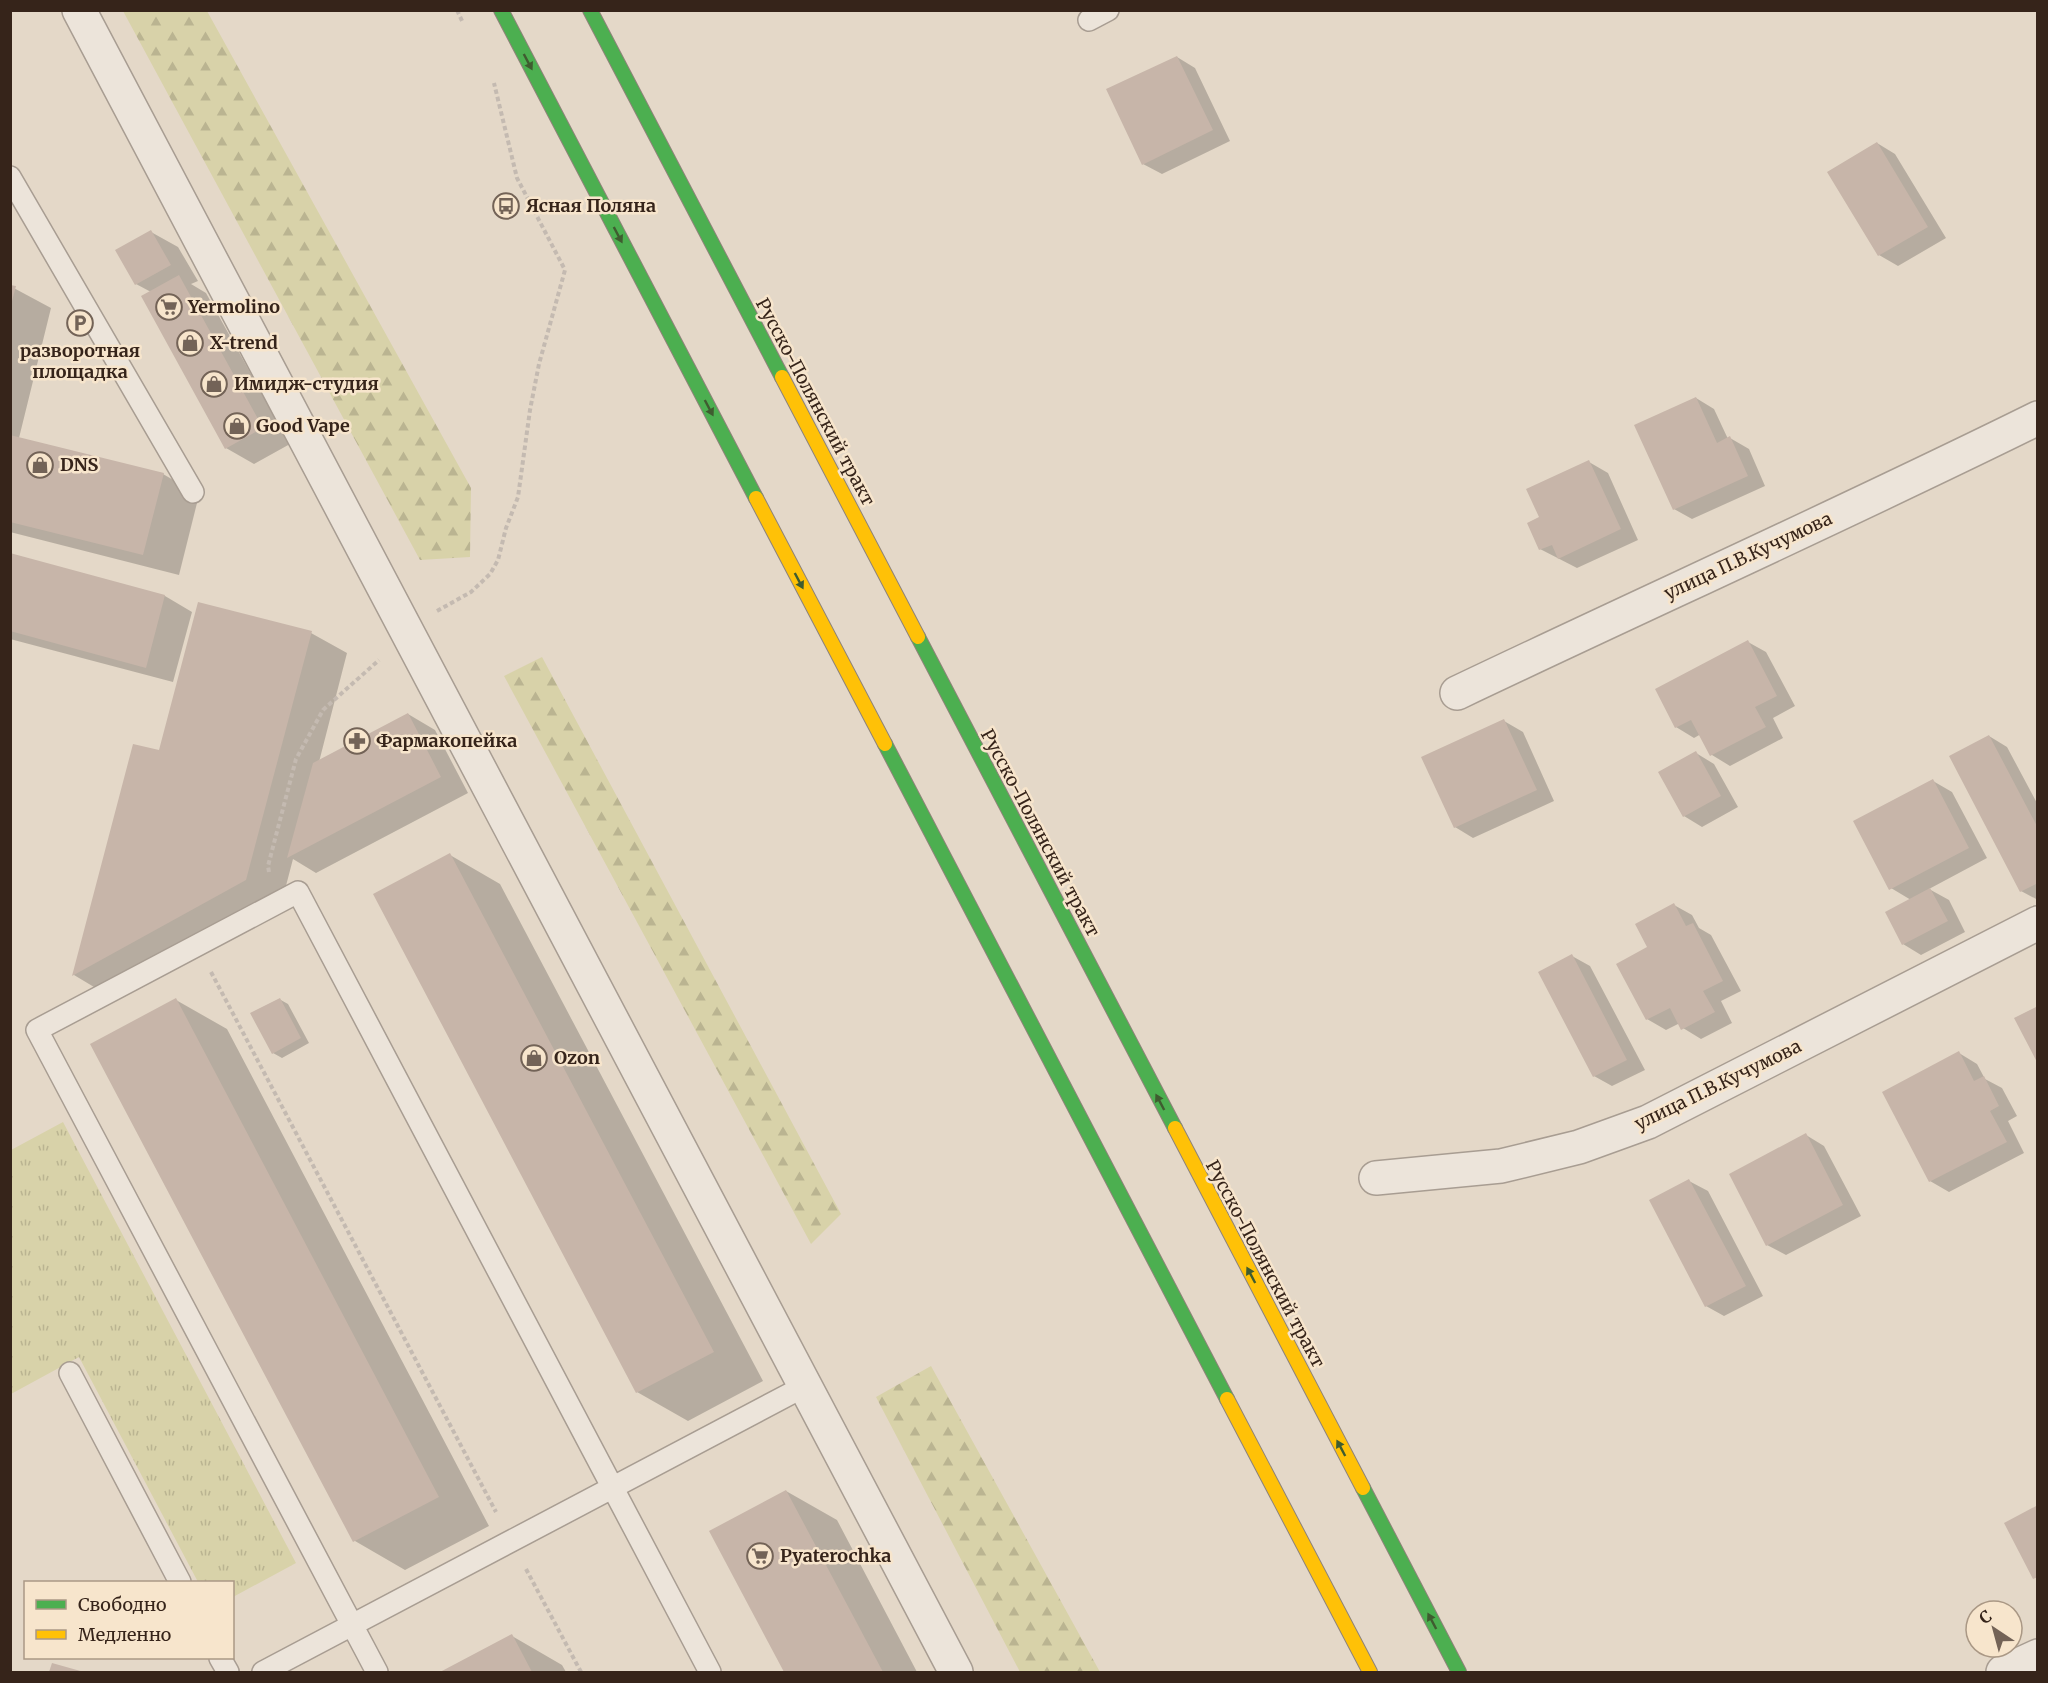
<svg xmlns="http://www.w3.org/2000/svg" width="2048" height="1683" font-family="Merriweather,serif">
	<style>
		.forest { fill: url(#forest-firs) }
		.park { fill: url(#park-tufts) }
		.shadow { fill: #0003 }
		.building { fill: #c7b5a9 }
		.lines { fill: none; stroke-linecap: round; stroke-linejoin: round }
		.lane-casing { stroke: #a89d92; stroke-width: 24 }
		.street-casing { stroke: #a89d92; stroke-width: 36 }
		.fast-casing { stroke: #8e8379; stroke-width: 16 }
		.slow-casing { stroke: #8e8379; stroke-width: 16 }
		.path { stroke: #c4bab1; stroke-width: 4; stroke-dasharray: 4.5 3; stroke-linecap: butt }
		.lane { stroke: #ece4da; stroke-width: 21 }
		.street { stroke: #ece4da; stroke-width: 33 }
		.fast { stroke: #4caf50; stroke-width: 14 }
		.slow { stroke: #ffc107; stroke-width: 14 }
		.oneway { fill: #3f5c30 }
		.labels { text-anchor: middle; stroke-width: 5; stroke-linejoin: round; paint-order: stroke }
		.poi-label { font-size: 18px; font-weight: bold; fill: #36241a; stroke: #f7e5cc; text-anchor: start }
		.street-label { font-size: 18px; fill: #36241a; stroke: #f7e5cc }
	</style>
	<defs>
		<pattern id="forest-firs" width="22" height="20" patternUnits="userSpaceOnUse" patternTransform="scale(1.5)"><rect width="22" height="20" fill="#d8d2a9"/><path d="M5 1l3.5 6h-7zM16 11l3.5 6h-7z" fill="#bab491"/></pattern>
		<pattern id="park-tufts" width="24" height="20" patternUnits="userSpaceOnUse" patternTransform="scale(1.5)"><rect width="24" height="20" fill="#d8d2a9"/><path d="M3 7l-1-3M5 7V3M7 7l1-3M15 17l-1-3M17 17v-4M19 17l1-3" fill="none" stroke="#bab491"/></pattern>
	</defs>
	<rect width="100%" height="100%" fill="#e4d8c8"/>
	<!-- forest -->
	<path class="forest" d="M123,11H207L471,488L470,557L420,560Z
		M542,657L841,1214L811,1244L504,676Z
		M931,1366L1100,1672H1020L876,1397Z"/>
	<!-- park -->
	<path class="park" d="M63,1122L296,1563L233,1597L232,1582H198L79,1357L11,1394V1150Z"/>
	<!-- shadow -->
	<path class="shadow" d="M1177,57L1195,68L1230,141L1162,174L1143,164Z
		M1877,143L1895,154L1946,238L1898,266L1879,255L1829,172Z
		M151,232L178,247L198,281L191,284L206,293L290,444L254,464L226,448L151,292L136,284Z
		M10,286L51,308L19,438L163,474L199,495L179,575L10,532Z
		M1696,398L1714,409L1728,439L1730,438L1749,449L1765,486L1692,519L1674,509Z
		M1589,462L1608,473L1638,540L1577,568L1540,549Z
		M10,555L165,596L192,612L173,682L10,639Z
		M311,633L347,653L319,762L408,714L435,730L468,793L316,873L293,859L282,901L109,996L74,975L135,746L160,752Z
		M1748,642L1766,652L1795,706L1773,718L1783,738L1730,766L1712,755L1701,734L1694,738L1676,727Z
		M1504,721L1523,732L1554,801L1473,838L1455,827Z
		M1989,736L2007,747L2038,805V900L2021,891Z
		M1696,753L1714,764L1738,807L1702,827L1684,816Z
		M1933,781L1952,792L1987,858L1929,889L1949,900L1965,932L1921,955L1903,944L1911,900L1891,888Z
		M450,855L500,884L763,1381L688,1421L637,1392Z
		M1674,905L1692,915L1699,928L1711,935L1741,991L1721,1001L1732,1023L1701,1039L1683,1028L1680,1023L1666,1030L1647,1019L1649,948Z
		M1572,956L1590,966L1645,1070L1612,1086L1594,1076Z
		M279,999L288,1004L309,1043L282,1058L273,1053Z
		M176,1000L227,1029L489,1526L405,1570L355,1541L92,1044Z
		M1959,1053L1977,1064L1985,1079L2002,1088L2017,1116L2008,1121L2024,1153L1949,1192L1930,1181Z
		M1806,1135L1824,1146L1861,1216L1786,1255L1767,1245Z
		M1689,1181L1708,1191L1763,1296L1724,1316L1706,1306Z
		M786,1491L837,1520L917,1672H786L711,1531Z
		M512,1636L562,1665L566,1672H443Z"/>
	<!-- building -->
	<path class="building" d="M1177,56L1213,130L1142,165L1106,89Z
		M1877,142L1928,227L1878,256L1827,172Z
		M151,230L171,265L135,285L115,250Z
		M179,275L263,428L225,449L141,296Z
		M10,285L16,286L11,305H10Z
		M1696,397L1717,443L1730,436L1748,476L1673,510L1634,425Z
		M10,435L164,473L143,555L10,522Z
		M1589,460L1621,529L1558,559L1552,545L1539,550L1527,523L1539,517L1526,489Z
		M10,553L165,595L146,668L10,631Z
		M198,602L312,631L246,880L72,976L133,744L159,750Z
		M1748,640L1777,696L1755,707L1766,727L1710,756L1691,720L1675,728L1655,689Z
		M408,713L441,777L287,858L313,763Z
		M1504,719L1537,790L1454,828L1421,757Z
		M1989,735L2038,828V883L2020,892L1949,756Z
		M1696,751L1721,796L1683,817L1658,772Z
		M1933,779L1969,848L1889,890L1853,821Z
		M450,853L714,1352L636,1393L373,894Z
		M1930,888L1948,921L1902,945L1885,912Z
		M1674,903L1686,926L1693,923L1723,981L1703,991L1715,1012L1681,1030L1670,1008L1646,1020L1616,964L1647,947L1635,924Z
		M1572,954L1627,1060L1593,1077L1538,972Z
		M176,998L439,1497L353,1542L90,1044Z
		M280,998L301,1038L272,1054L250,1013Z
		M2038,1006V1064L2014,1018Z
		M1959,1051L1974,1081L1984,1076L1999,1106L1990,1111L2007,1142L1929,1182L1882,1092Z
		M1806,1133L1843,1205L1766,1246L1729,1174Z
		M1689,1179L1746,1286L1705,1307L1649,1200Z
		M786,1490L883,1672H784L709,1531Z
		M2038,1505V1577L2033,1579L2004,1523Z
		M512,1634L532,1672H440Z
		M52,1663L84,1672H49Z"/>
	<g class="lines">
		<!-- lane casing -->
		<g class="lane-casing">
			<path id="lane" d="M1089,20L1108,10
				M10,177L193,492
				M70,1373L180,1582
				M220,1658L228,1672
				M263,1672L805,1386
				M377,1672L37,1030L298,892L710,1672"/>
		</g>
		<!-- street casing -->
		<g class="street-casing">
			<path id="street" d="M79,10L956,1672
				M1457,693C1650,601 1846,513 2038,418
				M1376,1178L1501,1166L1579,1147L1648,1122L2038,923
				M2003,1672L2038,1656"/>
		</g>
		<!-- fast casing -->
		<g class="fast-casing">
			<path id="fast" d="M501,10L756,498
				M590,10L782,377
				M918,637L1175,1128
				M885,744L1227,1399
				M1363,1488L1459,1672"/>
		</g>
		<!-- slow casing -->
		<g class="slow-casing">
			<path id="slow" d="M782,377L918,637
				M756,498L885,744
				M1175,1128L1363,1488
				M1227,1399L1370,1672"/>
		</g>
		<!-- path -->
		<path class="path" d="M457,10L463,23
			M437,611L471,592L490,574L498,560L506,528L518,497L530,410L539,364L565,270L517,178L494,83
			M269,872L268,866L296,759L323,710L379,660
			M211,972L496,1512
			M526,1569L581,1672"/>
		<!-- lane -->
		<use href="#lane" class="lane"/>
		<!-- street -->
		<use href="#street" class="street"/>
		<!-- fast -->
		<use href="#fast" class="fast"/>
		<!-- slow -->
		<use href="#slow" class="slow"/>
	</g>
	<!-- one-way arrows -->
	<defs><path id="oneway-solid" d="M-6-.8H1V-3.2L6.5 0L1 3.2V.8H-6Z" transform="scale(1.5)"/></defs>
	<g class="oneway">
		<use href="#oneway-solid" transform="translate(528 62) rotate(62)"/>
		<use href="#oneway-solid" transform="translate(618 235) rotate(62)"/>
		<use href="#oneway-solid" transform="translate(709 408) rotate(62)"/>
		<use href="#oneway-solid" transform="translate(799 581) rotate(62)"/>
		<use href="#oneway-solid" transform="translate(1160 1102) rotate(-118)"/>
		<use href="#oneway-solid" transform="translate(1251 1275) rotate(-118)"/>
		<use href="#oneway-solid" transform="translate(1341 1448) rotate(-118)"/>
		<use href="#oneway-solid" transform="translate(1432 1621) rotate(-118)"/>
	</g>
	<!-- icons -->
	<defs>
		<g id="bus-ring" transform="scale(1.35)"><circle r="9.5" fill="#f7e5cc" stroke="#736357" stroke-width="1.5"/><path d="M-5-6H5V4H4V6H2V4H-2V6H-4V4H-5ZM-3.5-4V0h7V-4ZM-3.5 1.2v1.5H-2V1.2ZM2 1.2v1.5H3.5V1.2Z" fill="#736357"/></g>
		<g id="supermarket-ring" transform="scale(1.35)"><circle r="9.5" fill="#f7e5cc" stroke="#736357" stroke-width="1.5"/><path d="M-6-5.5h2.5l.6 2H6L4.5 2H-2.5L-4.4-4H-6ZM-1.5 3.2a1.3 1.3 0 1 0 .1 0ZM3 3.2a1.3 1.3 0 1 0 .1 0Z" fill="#736357"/></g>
		<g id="parking-ring" transform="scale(1.35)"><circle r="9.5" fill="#f7e5cc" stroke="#736357" stroke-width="1.5"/><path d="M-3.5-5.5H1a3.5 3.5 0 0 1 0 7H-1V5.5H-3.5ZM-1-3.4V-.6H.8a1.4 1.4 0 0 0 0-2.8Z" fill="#736357"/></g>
		<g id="shop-ring" transform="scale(1.35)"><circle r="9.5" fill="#f7e5cc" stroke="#736357" stroke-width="1.5"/><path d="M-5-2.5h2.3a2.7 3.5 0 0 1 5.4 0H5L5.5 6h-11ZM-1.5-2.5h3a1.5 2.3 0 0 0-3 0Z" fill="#736357"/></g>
		<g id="pharmacy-ring" transform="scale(1.35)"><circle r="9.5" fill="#f7e5cc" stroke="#736357" stroke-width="1.5"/><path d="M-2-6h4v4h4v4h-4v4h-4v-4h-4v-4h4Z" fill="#736357"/></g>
	</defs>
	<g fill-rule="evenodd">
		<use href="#bus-ring" x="506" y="206"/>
		<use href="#supermarket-ring" x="169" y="307"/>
		<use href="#parking-ring" x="80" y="323"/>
		<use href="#shop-ring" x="190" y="343"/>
		<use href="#shop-ring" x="214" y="384"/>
		<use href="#shop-ring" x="237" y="426"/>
		<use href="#shop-ring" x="40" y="465"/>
		<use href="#pharmacy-ring" x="357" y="741"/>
		<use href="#shop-ring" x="534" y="1058"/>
		<use href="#supermarket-ring" x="760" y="1556"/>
	</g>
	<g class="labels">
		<!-- poi labels -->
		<g class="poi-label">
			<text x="526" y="212">Ясная Поляна</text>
			<text x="188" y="313">Yermolino</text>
			<text x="210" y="349">X-trend</text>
			<text x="80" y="357" text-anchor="middle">разворотная<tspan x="80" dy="21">площадка</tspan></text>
			<text x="234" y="390">Имидж-студия</text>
			<text x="256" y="432">Good Vape</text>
			<text x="60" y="471">DNS</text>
			<text x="376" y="747">Фармакопейка</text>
			<text x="554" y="1064">Ozon</text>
			<text x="780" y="1562">Pyaterochka</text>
		</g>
		<!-- street labels -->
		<g class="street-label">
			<text transform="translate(815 402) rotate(62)" y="6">Русско-Полянский тракт</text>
			<text transform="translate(1748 556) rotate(-25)" y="6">улица П.В.Кучумова</text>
			<text transform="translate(1040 833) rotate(62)" y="6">Русско-Полянский тракт</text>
			<text transform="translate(1718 1085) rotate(-26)" y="6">улица П.В.Кучумова</text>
			<text transform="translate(1265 1264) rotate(62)" y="6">Русско-Полянский тракт</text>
		</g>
	</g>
	<!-- border -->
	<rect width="2048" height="1683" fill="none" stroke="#36241a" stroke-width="24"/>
	<!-- legend -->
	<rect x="24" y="1581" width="210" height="78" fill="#f7e5cc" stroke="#aa9885" stroke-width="1.5"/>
	<rect x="36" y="1600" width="30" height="9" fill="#4caf50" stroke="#aa9885" stroke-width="1.5"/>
	<text x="78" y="1611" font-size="18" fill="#36241a">Свободно</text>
	<rect x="36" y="1630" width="30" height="9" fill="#ffc107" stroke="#aa9885" stroke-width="1.5"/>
	<text x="78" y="1641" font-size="18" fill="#36241a">Медленно</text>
	<!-- north arrow -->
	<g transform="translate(1994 1629) rotate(324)"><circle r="28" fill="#f7e5cc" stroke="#aa9885" stroke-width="1.5"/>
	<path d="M0-4.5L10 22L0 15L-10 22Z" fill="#736357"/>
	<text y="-9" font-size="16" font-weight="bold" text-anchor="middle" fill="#36241a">С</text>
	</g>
</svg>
